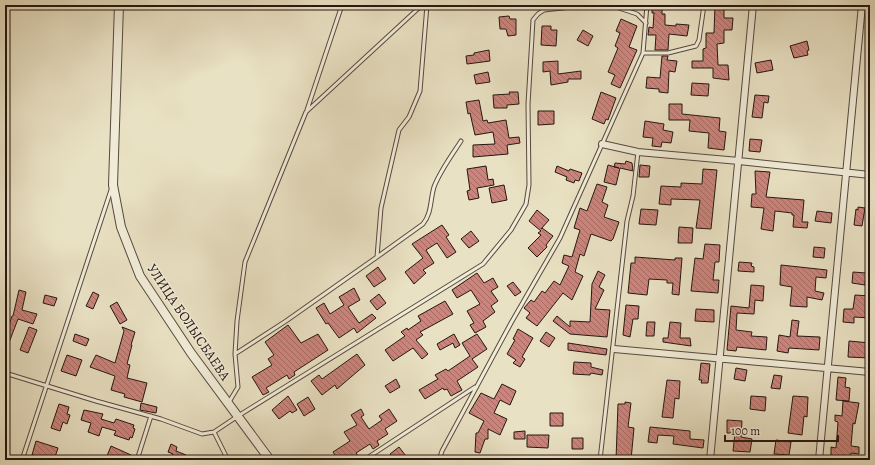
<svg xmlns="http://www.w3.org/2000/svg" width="875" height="465" font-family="Alegreya,serif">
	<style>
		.building { fill: url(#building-back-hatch); stroke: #251611 }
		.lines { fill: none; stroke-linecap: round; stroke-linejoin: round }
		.service-casing { stroke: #56493e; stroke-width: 5 }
		.minor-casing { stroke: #56493e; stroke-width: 8 }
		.tertiary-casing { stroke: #56493e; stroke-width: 10 }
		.service { stroke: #f1ecd8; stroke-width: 3 }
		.minor { stroke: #f1ecd8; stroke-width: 6 }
		.tertiary { stroke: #f1ecd8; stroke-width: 8 }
		.labels { text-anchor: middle; stroke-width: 3; stroke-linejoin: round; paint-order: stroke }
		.street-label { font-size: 14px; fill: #251611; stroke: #f1ecd8 }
	</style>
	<defs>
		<pattern id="building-back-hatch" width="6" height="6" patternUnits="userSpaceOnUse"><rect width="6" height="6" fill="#cc847c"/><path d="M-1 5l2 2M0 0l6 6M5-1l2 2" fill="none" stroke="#a56b64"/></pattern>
	</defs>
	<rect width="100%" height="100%" fill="#e9e1c3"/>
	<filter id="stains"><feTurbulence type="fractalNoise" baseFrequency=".005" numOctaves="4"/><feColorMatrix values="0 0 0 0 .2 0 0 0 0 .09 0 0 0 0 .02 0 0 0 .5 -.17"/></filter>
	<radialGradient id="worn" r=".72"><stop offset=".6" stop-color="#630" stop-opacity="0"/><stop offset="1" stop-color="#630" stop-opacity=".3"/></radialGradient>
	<!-- building -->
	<path class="building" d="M652,5L662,6V14H665V25L676,26V24L689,25L687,36L669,34L668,50H655L656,35H648L649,27L653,28L654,13H652Z
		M715,5H724V18H733L732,30H724V43L717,44L718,65H728L729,80L713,78V68H692V61H703V49L706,48V33H714Z
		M509,16L510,19H516V35L508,36L506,29H500L499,17Z
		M621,19L637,26L629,47L637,50L620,88L611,84L615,75L608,72L618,48L615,46L620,33L616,31Z
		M542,26H551V30H557L556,46L541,45Z
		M583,30L593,36L588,46L577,40Z
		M807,41L809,50L807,51L808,55L794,58L790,46Z
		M489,50L490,61L467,64L466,56L474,55V53Z
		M662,56H668L667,60L677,61L675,72L669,71L668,93L659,92V89L646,88L647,77L660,78Z
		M771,60L773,70L757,73L755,63Z
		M558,61V74L581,71V79H568V82L551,85L550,71L543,72V62Z
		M488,72L490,82L476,84L474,75Z
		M692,83L709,84L708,96L691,95Z
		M509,92H518L519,104L507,105V108H494L493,95L510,94Z
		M601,92L616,98L608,120L606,119L604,124L592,119Z
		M755,95L769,96L768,103L764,102L762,118L752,117Z
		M479,100L483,121L487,120L488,123L506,120L509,138L519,137L520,143L507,145L508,154L473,157V145L495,144L493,132L475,135L470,113L468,114L466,102Z
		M669,104H682V114L720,118L719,131L726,132L724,150L708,148L709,133L689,131L690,120H669Z
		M538,111H554V124L538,125Z
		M645,121L664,124L663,130L673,132L671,143L662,142L661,147L652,146L653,138L643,137Z
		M750,139L762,140L760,152L749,151Z
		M626,161L632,163L633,171L620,168L616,185L604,182L608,165L619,168L614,167L615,163L625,164Z
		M640,165L650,166L649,177H639Z
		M486,166L488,180L493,179L494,185L477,188L479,198L469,200L467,191L470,190L467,169Z
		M557,166L569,171L570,169L582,173L579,181L575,180L574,183L566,180L567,177L555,172Z
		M703,169L717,170L711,229L696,228L700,200L671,199V205L659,204L661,186L681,187V183L702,184Z
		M755,171L770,172L766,197L804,200L802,222H808L807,228L793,227L794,215H792V213L775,211L773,231L761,229L764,208L751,207L752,194H756Z
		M597,184L607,187L602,202L608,205L604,217L619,222L613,239L611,241L591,234L584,256L580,254L575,272L583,276L572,300L563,293L537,326L526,318L530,313L524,308L531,300L534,302L542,291L545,293L554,281L560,285L569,266L562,263L564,255L572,257L580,230L574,228L580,208L587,211Z
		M504,185L507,200L492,203L489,188Z
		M858,207L865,208L862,226L854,225L856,209L858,210Z
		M641,209L658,210L656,225L639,224Z
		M537,210L549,220L541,229L542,228L553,236L546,245L547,247L537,257L528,248L541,235L538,233L541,231L529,221Z
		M817,211L832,213L831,223L815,221Z
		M442,225L449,235L446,237L456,252L447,258L437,243L426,250L434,263L423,270L426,273L414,284L405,272L423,258L412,244Z
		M679,227L693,228L692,243H678Z
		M471,231L479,241L469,248L461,239Z
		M705,244L720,245L719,262H715L713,280H719L718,293L691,291L695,258L703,259Z
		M814,247L825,248L824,258L813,257Z
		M635,257L675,260V258H682L679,295L672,294L673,283H667V280L649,279L647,295L628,293L631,263H635Z
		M739,262L752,263L751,266L754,267V272L738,271Z
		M781,265L827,270L826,278L816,277L815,291L824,293L822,300L807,297V307L790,306L792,287L780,285Z
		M378,267L386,279L374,287L366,276Z
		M598,271L605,275L599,287L604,290L595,309L610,310L607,337L570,334L553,321L557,316L570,327V321L590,322L592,284Z
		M853,272L866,273L865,285L852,283Z
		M477,273L484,283L493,278L498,287L491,291L498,301L491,306L495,312L483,321L486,327L475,333L470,325L474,323L467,311L480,304L471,290L457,298L452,290Z
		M513,282L521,292L515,296L507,286Z
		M751,285L764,286L763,301L755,300L754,314L737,313L736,330L752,332L751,336L767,337L766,350L737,347L736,351L727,350L731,306L749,308Z
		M354,288L360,300L348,307L359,323L372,314L376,318L357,333L354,328L339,338L328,323L326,324L316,308L324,303L330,314L344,305L339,297Z
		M19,290L26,292L22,310L37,314L33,324L18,319L5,353V320L10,322L12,316H13Z
		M93,292L99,295L93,309L86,306Z
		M379,294L386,303L377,310L370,301Z
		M45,295L57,298L54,306L43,303Z
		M855,295L870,296V318L854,317V323L843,322L844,309H853Z
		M445,301L453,314L420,332L423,335L416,340L428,354L422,359L413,348L393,361L385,350L405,336L401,332L407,328L408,330L421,321L418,316Z
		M117,302L127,320L120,324L110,306Z
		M626,305L639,306L638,319H633L630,337L623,335Z
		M696,309L714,310V322L695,321Z
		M792,320L799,321L797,336L820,337L819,350L789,348L788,353L777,351L779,335L790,337Z
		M647,322H655L654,336H646Z
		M670,322L681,323L680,338H690L691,346L663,342V338H668Z
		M288,325L301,343L318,334L328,350L294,372L295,375L289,379L287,375L266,388L269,392L263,395L252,377L272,365L268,359L274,355L265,342Z
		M29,327L37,330L28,353L20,350Z
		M122,327L135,332L131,345H132L127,364L130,365L127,378L147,383L142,402L124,397L125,394L111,390L115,376L90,367L96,355L115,363L124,331Z
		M518,329L533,338L522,357L525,359L520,367L513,363L516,360L507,354L515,340L513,339Z
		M546,332L555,338L549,347L540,341Z
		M75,334L89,339L86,346L73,341Z
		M454,334L460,345L455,348L453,343L440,350L437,344Z
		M477,334L487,349L472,359L478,367L457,381L462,390L451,396L447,389L444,390L443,388L425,399L419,390L438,379L435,375L446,369L448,371L470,356L462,343Z
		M849,341L870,343V358L848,357Z
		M568,343L607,349L606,355L568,350Z
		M357,354L365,365L337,389L335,385L322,395L311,381L319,375L322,379Z
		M67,355L82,360L76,376L61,371Z
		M574,362L591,363V367L603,370L602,375L591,373L590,375L573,374Z
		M701,363L710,364L708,383H701L702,380H699Z
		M736,368L747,370L745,381L734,379Z
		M774,375L782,376L780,389L771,388Z
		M838,377L846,378L845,387L850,388L849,401L836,400Z
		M396,379L400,387L390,393L385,386Z
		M667,380L680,381L679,399L675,398L673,418L662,417Z
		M502,384L516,391L510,405L500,400L494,413L507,419L500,435L488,429V439H485L480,453L475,452L476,433H478L484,421L469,413L481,393L494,399Z
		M288,396L297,410L292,413L290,411L279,419L272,410Z
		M751,396L766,397L765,411L750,409Z
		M793,396L808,397L807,417L804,416L802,435L788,433Z
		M308,397L315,409L304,416L297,404Z
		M843,401L859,403L855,424L853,423L851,446L859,447V454L851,453L850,460H835V456H831V447L836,448L838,422L835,421V415L842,416Z
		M625,402L631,403L628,427L634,428L631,460H616L618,404H625Z
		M141,403L157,407L156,413L140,410Z
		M59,404L69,407L67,414L70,415L67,424L63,422L60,431L51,428Z
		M361,409L364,415L361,417L369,429L382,420L379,416L389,409L397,421L385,429L388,434L377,441L379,445L373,449L370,444L356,453L359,457L354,460H338L333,452L350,441L344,432L357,425L351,415Z
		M84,410L103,414L101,419L114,423L116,419L134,425L133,428L135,429L132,438L130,437L129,440L114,435L116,431L102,427L99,436L88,432L91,423L81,420Z
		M550,413H563V426H550Z
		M727,420L742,421L741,437L752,439L750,452L733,451L735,433H727Z
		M650,427L690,431V439L704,440L703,448L673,444L674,436L658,435L657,443L648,442Z
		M525,431V439H514V432Z
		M527,435H549L548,448L527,447Z
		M572,438H583V449H572Z
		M776,440L791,442L789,455L774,454Z
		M36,441L58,448L54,460H43L44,458L32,455Z
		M171,444L177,447L176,451L186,455L183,460H170L173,454L168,452Z
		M111,446L131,455L128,460H117L107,456Z
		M399,447L409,460H394L390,454Z"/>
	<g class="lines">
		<!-- service casing -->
		<g class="service-casing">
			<path id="service" d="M610,5L637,14L646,23
				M643,53H668L696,46L699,40L704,5
				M307,110L342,5
				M377,257L423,224C432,213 430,200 434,187C440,171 452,155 461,141
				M235,354L237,321L245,262L306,112L422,5
				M5,373L96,401L161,419L202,434L214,432L238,416L483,264L511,230L526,204L529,185L528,104L533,20L538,14L544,10L590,5
				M229,402L238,387L235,354L286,321L377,257L381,208L399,130L409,117L420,91L427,5
				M214,432L228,460
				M22,460L111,190
				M137,460L151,416
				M364,460L475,387
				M439,460L442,451L511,323L560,238L643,53L647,5
				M600,460L627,221L633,196L638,152"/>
		</g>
		<!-- minor casing -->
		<g class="minor-casing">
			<path id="minor" d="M602,144L638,152L739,161L870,175
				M614,349L870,372
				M710,460L753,5
				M819,460L862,5"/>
		</g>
		<!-- tertiary casing -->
		<g class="tertiary-casing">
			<path id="tertiary" d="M119,5L113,185L121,227L140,276L191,353L270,460"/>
		</g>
		<!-- service -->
		<use href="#service" class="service"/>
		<!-- minor -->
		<use href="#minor" class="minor"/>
		<!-- tertiary -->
		<use href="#tertiary" class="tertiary"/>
	</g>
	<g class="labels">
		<!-- street labels -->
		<g class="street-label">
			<text transform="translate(189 322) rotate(56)" y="5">УЛИЦА БОЛЫСБАЕВА</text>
		</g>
	</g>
	<!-- margin -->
	<rect width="875" height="465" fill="none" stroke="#e9e1c3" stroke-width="20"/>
	<rect x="6" y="6" width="863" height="453" fill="none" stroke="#251611" stroke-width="2"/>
	<rect x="10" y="10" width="855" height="445" fill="none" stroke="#251611"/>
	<!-- scale -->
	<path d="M725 435v6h113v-6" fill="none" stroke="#251611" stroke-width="2"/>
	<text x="731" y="435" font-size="12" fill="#251611" stroke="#f1ecd8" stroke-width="3" paint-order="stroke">100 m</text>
	<rect width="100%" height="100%" filter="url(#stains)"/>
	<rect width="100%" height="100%" fill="url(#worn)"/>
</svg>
